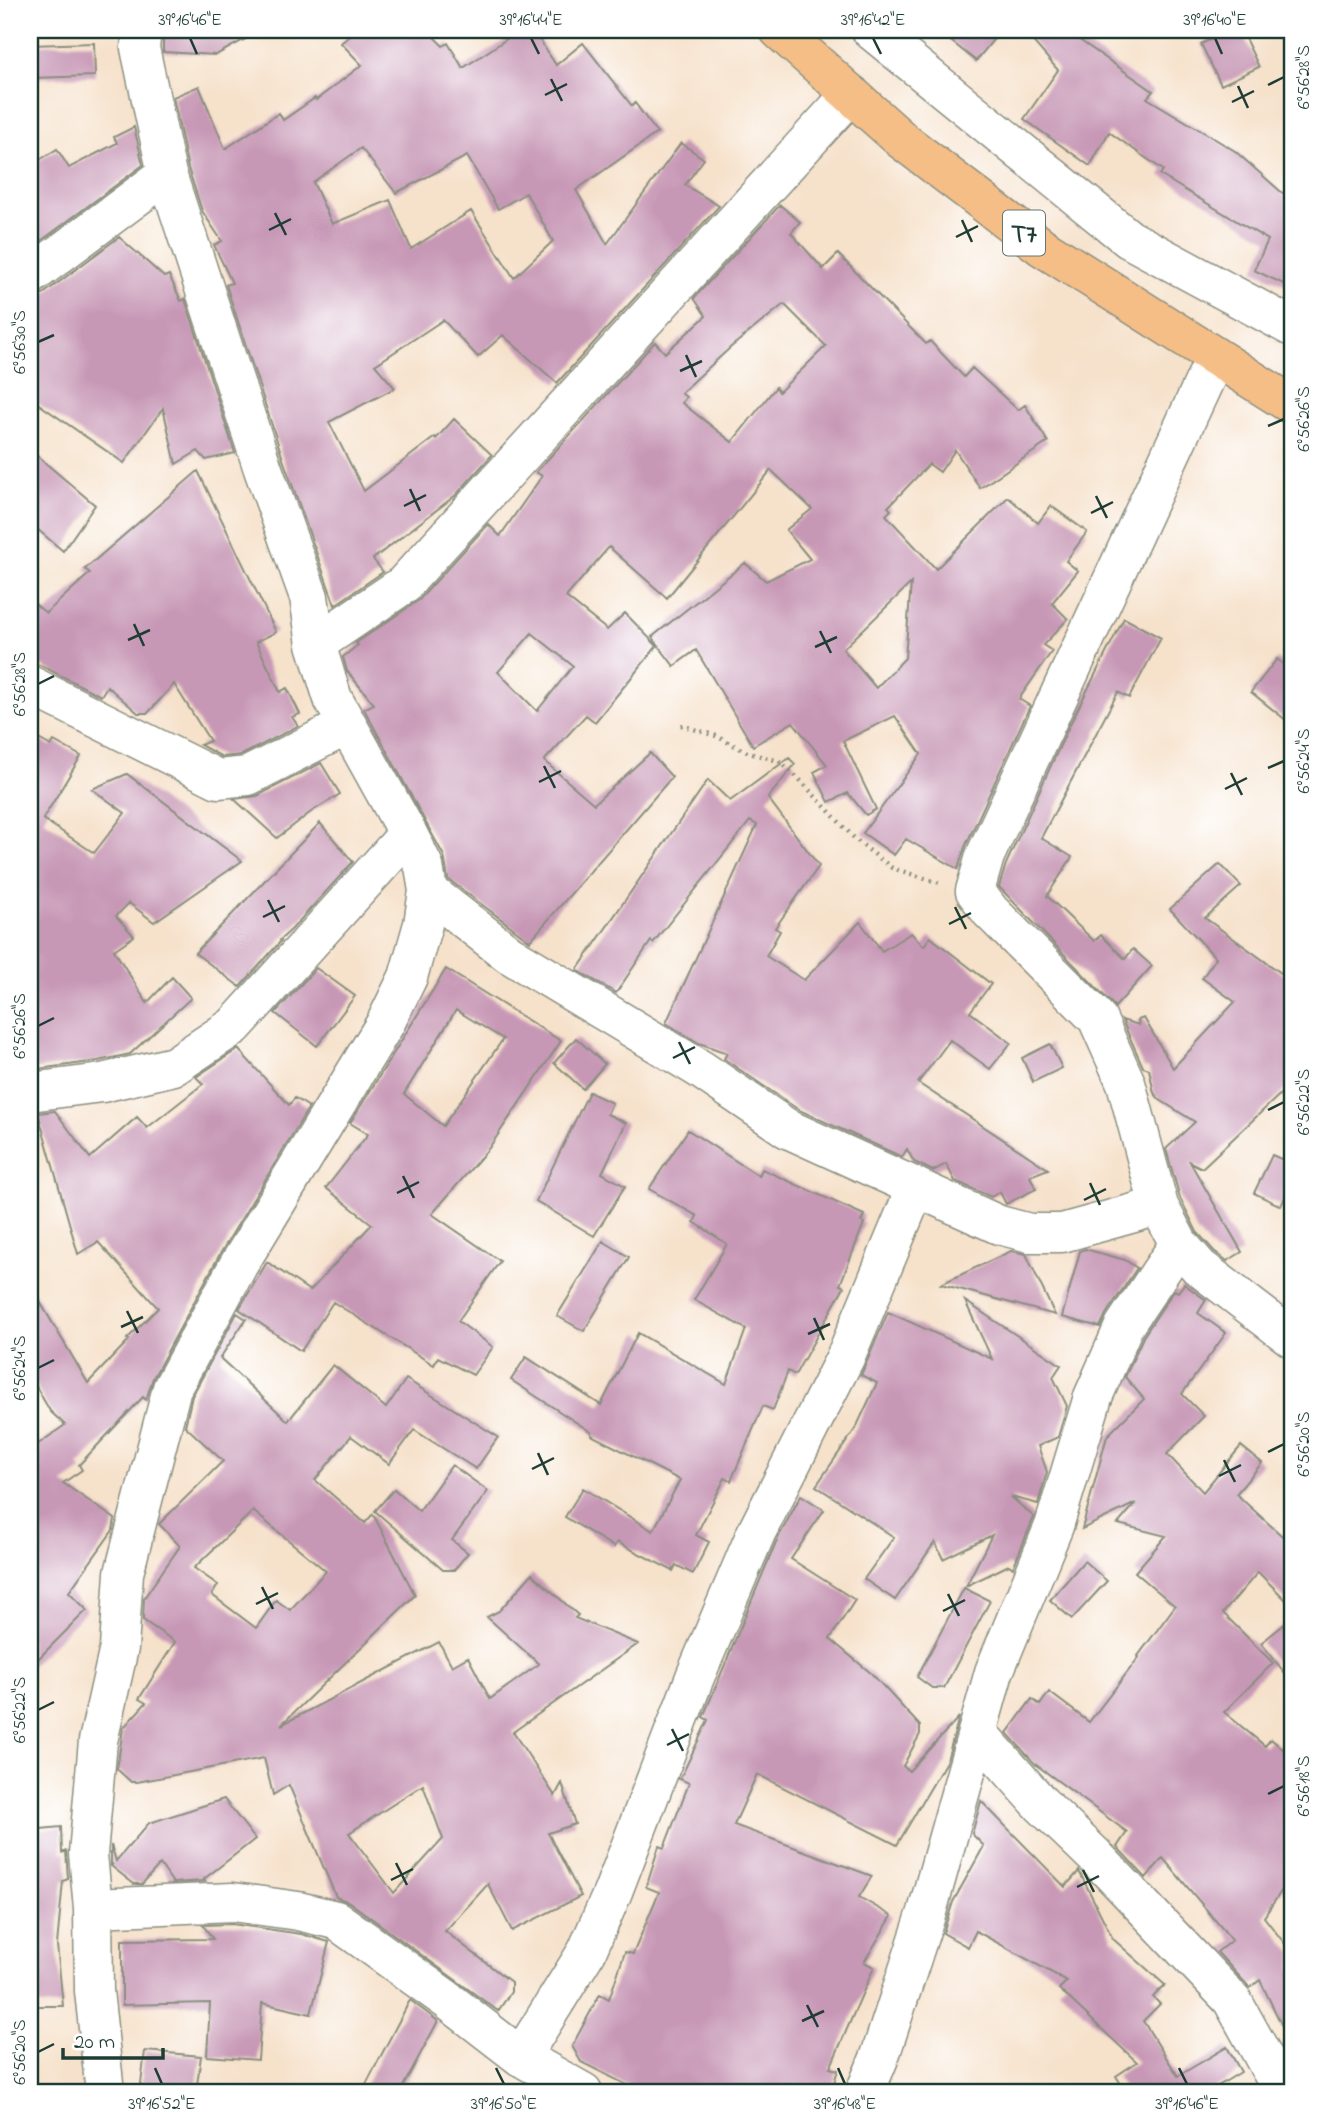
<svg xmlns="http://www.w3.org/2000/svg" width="1322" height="2122" font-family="'Indie Flower',sans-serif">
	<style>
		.building { fill: #c798b6; fill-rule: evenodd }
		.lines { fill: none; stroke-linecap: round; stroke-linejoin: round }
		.minor-casing { stroke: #8a8f7f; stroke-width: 41 }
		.highway-casing { stroke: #8a8f7f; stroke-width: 41 }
		.path { stroke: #8a8f7f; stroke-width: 4.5; stroke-dasharray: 2 5; stroke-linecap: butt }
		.minor { stroke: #fff; stroke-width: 38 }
		.highway { stroke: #f6be87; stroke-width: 38 }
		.ticks { fill: none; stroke: #1f3d34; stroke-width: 2.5 }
		.labels { text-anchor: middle; stroke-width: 5; stroke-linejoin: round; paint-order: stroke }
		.shield { fill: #fff; stroke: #627771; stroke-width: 2 }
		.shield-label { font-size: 26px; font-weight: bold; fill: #1f3d34 }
		.neatline { fill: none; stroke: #1f3d34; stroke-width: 2.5 }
		.ticks-label { font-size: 18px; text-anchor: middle; fill: #1f3d34 }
	</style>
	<rect width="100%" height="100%" fill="#fff"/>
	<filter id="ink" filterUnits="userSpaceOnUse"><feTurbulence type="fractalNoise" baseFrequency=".0143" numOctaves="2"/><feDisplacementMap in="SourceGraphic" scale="14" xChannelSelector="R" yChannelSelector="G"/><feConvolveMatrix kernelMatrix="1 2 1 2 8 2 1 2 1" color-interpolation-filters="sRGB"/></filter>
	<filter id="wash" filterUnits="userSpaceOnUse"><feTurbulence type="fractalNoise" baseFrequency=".00686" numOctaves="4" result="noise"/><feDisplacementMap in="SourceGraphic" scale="28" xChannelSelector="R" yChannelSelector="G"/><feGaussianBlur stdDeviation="1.57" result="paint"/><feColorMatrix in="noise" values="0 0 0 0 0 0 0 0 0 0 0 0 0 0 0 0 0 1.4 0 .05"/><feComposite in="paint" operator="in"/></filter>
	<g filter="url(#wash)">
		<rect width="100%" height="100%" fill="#f6e1ca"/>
		<g id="blocks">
			<!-- building -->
			<path class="building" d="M163,30H262L216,55L163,52Z
				M356,30H427L443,46L448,43L463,68L520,30H533L556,65L583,43L632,106L635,103L657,133L576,190L607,244L681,143L704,159L685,185L719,206L557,383L503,335L478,357L443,320L375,365L395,388L329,422L364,491L435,437L436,439L454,419L492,455L456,495L373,559L383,572L335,605L284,462L226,285L232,283L214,245L222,241L202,211L188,168L173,97L199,86L225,149L279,113L283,120L315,98L316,100L362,65L341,43ZM361,148L396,193L467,156L498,209L526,193L553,241L514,278L471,211L411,249L390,200L332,224L313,182Z
				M937,30H1001L976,61Z
				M1023,30H1065L1153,91L1147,98L1235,151L1288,198L1292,189V288L1254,270L1268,240L1160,175L1163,170L1109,132L1090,166L1024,119L1058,70Z
				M1230,30H1241L1259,67L1221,85L1201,44Z
				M94,43L95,76L30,78V45Z
				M134,127L143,165L30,249V166L57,149L69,168L117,143L114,137Z
				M780,205L800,222L791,233L823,269L838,254L926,344L930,341L964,377L972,368L1018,410L1025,405L1048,442L980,488L955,450L940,472L929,464L888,507L891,510L886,515L936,569L1008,497L1038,523L1051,506L1087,532L1066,561L1078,571L1052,603L1068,619L1043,645L1052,651L1019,699L1030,706L965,847L958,869L906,839L894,855L863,833L921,754L895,716L843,741L876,809L866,815L848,793L829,802L814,772L827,765L793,722L753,746L696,650L674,666L652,637L745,563L766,581L810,559L786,530L812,509L771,470L667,598L609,547L566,597L607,630L625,613L657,646L595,722L586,715L544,761L594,804L650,753L672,777L530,941L448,879L444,856L364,709L374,704L347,671L343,657L358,645L356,643L419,600L488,524L500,536L542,476L536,472L655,342L665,353L706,316L694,298ZM784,304L826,346L779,392L776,387L732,442L682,403L686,397L681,393L731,347ZM911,583L905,658L876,688L843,649ZM532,633L573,666L537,711L498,672Z
				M119,237L164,277L169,275L181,301L185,299L235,453L206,460L198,451L176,464L163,408L124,463L30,398V297L43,294Z
				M30,450L95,505L63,551L30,523Z
				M198,471L276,632L256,642L280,692L287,688L300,714L292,717L298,726L242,755L222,757L200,745L210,741L174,684L148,713H138L107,686L101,696L40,665L30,663V600L46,613L90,573L85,569Z
				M1124,618L1161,638L1129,698L1118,692L1041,838L1072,857L1047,896L1094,941L1101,935L1125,959L1133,949L1152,966L1115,1007L999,887L1006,864L1069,726Z
				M1277,659L1292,672V725L1251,692Z
				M30,734L51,746L54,741L81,756L43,819L94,853L125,813L92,789L127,774L242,861L154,922L129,903L116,916L134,936L114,950L147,1003L172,977L191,998L130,1054L98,1061L30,1070Z
				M789,758L795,764L768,798L819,866L775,928L780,931L766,956L804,980L860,922L882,951L911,933L924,946L930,937L991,984L970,1012L1011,1043L990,1069L950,1040L918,1083L1048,1169L1030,1176L1036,1189L1006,1204L1000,1192L991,1197L955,1181L946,1164L933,1171L914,1162L907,1149L902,1157L799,1110L724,1059L727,1053L699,1043L666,1023L757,825L750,821L653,943L651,941L616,993L577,970L708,780L730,801Z
				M321,763L340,794L311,812L277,838L234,799L257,796Z
				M320,823L353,862L292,929L280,940L281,941L240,987L195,953Z
				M1220,864L1241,886L1205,918L1292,981V1083L1202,1168L1190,1162L1242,1252L1227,1261L1214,1251L1197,1232L1180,1198L1166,1149L1195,1122L1160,1100L1154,1093L1149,1069L1143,1067L1122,1020L1139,1025L1138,1020L1144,1018L1173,1068L1235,1002L1202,978L1216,958L1170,909Z
				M316,968L355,996L317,1046L275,1013Z
				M446,969L561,1041L489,1148L432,1214L500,1261L458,1321L493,1347L473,1375L438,1357L434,1365L333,1302L301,1351L239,1309L267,1262L310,1291L372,1224L326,1188L368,1134L350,1123ZM456,1010L503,1039L443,1126L404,1094Z
				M576,1038L605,1064L583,1089L554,1063Z
				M1050,1044L1062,1068L1033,1082L1022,1058Z
				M238,1049L289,1105L295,1098L309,1107L220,1254L153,1378L146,1400L143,1397L79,1465L82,1470L63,1483L115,1519L113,1530L69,1592L87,1610L30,1667V1450L65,1425L50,1411L30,1376V1285L88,1383L129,1340L127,1339L158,1308L98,1242L78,1254L38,1113L55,1111L90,1158L137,1117L147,1128L203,1084L196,1077Z
				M589,1092L612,1103L607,1114L626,1123L602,1173L625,1186L594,1236L536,1201Z
				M688,1130L759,1176L762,1169L864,1215L861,1222L864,1223L840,1285L844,1287L795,1375L788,1371L773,1410L763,1406L731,1481L725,1478L696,1535L709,1542L693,1574L676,1565L673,1571L617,1542L614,1547L565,1517L583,1488L653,1531L680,1480L591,1435V1432L511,1380L526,1357L601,1405L638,1333L726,1384L746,1329L694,1300L727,1244L694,1222L697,1216L649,1189Z
				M1272,1155L1292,1164V1182L1281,1206L1254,1193Z
				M603,1241L629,1257L584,1331L557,1316Z
				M1085,1249L1125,1260L1137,1268L1106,1314L1100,1327L1062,1317L1080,1251Z
				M1011,1251L1026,1254L1055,1315L941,1284Z
				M1184,1284L1206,1300L1198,1313L1226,1333L1182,1394L1204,1416L1167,1454L1203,1492L1241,1446L1262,1463L1236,1494L1292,1545V1606L1258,1572L1223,1613L1273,1663L1224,1712L1265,1746L1271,1739L1292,1757V1875L1264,1917L1292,1953V2047L1260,1980L1250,1988L1217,1952L1232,1940L1163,1858L1146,1878L1117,1847L1127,1832L1035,1764L1007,1733L1032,1699L1040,1705L1049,1692L1089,1722L1139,1657L1138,1656L1175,1606L1135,1572L1166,1536L1118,1524L1136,1503L1082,1529L1107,1436L1144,1399L1125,1377L1143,1337L1174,1290L1178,1292Z
				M965,1301L1061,1365L1053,1377L1067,1406L1058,1437L1038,1446L1047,1472L1038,1504L1011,1497L1034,1517L1013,1568L1009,1565L966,1586L992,1535L943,1559L935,1542L895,1600L864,1579L894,1537L816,1486L856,1428L877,1383L861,1375L888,1312L992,1359Z
				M237,1313L246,1319L220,1358L288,1421L333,1365L386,1408L406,1379L498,1437L476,1469L414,1430L389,1464L351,1436L315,1480L365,1523L373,1514L415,1595L281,1725L439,1642L452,1666L468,1657L490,1699L539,1664L487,1617L499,1611L532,1574L578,1615L575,1618L638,1644L513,1732L555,1796L562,1783L575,1824L548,1833L581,1896L512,1931L488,1884L445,1931L511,1982V1992L498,2011L349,1902L336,1897L289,1785L273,1795L264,1758L137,1782H131L117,1769L123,1728L146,1703L139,1699L175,1642L143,1620L144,1598L180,1546L159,1524L223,1461L185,1426L192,1396ZM253,1511L326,1571L290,1610L276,1600L256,1628L212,1595L218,1585L194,1568ZM423,1785L443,1839L394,1893L349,1833Z
				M452,1465L488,1491L452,1540L468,1553L454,1570H443L375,1511L394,1489L419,1511Z
				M801,1495L824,1510L791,1559L855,1600L830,1639L872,1674L920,1726V1734L903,1766L909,1771L959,1717L947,1760L897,1845L757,1774L734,1825L872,1876L859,1897L892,1916L864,1962L874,1967L830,2068L838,2070L831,2092H641L581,2062L572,2046L600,1994L609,1999L625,1952L633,1954L659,1892L646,1887L659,1846L664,1848L689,1783L680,1779L708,1720L703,1717L776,1542Z
				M1084,1561L1107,1581L1072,1619L1050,1600Z
				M964,1588L990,1601L944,1688H932L917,1677Z
				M1292,1618V1682L1261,1643Z
				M224,1799L255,1839L204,1879L205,1881L173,1883L160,1864L142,1884H134L111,1866L113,1864L111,1865V1845L116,1861L149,1823Z
				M981,1801L1065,1887L1079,1871L1113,1939L1165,1985L1153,1997L1160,2004L1143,2021L1178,2076L1227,2047L1241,2072L1208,2092H1126L1116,2076L1137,2062L1059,1989L1067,1981L976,1931L968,1947L943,1933L953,1902L984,1846L972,1834Z
				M61,1827L62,1853L66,1851L68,1879L63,1881L57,1945L63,2006H30V1830Z
				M232,1924L301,1934L329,1942L311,2014L262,2003L258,2060L207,2056L210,2003L122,2005V1940L213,1939L203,1925Z
				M410,2000L438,2021L400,2092H362Z
				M145,2051L201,2056L196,2092H140Z"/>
		</g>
	</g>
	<g filter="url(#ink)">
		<use href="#blocks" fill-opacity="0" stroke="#8a8f7f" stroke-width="2"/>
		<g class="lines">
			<!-- minor casing -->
			<g class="minor-casing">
				<path id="minor" d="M871,30L1129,239L1292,327
					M30,276L167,174
					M1215,358L985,856L975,891L990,911L1097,1018L1126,1083L1159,1206L1179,1244L1199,1267L1292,1338
					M316,644L403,585L851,94
					M30,685L218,779L248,776L348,725
					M428,891L509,954L700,1069L788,1129L999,1225L1030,1233H1062L1159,1206
					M30,1092L102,1083L174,1066L234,1026L408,834
					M977,1732L1041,1804L1095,1856L1232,2000L1283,2092
					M93,1908L233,1902L298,1911L336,1920L446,1999L521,2057L583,2092
					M521,2057L587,1951L612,1894L695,1677L756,1533L845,1358L916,1187
					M105,2092L94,1991L93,1908L88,1854L98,1741L119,1648L124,1573L172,1388L239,1264L385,1024L408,977L423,924L428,891L424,866L408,834L333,699L316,644L309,597L263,469L167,174L140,48L142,30
					M865,2092L880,2056L927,1912L994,1672L1054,1526L1093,1397L1124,1326L1179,1244"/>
			</g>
			<!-- highway casing -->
			<g class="highway-casing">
				<path id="highway" d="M779,30L903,141L1042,247L1292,405"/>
			</g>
			<!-- path -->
			<path class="path" d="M681,725L716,736L749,753L779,761L800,780L856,840L892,868L940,883"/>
			<!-- minor -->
			<use href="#minor" class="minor"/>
			<!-- highway -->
			<use href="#highway" class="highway"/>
		</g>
	</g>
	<!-- ticks -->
	<path class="ticks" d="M190,38L197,54M531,38L539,54M873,38L881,54M1215,38L1222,54M551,79L562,101M1268,85L1284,77M1238,86L1248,108M545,95L567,84M1232,102L1254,91M275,213L286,235M962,220L972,242M269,230L291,219M956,237L978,226M38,342L54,335M686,355L696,377M680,371L702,361M1268,426L1284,419M410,489L420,511M1096,496L1107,518M404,506L426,495M1091,513L1113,502M134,624L144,646M820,631L831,653M128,640L150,630M815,647L837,637M38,684L54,676M544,766L555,788M1268,768L1284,761M1231,773L1242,795M539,782L561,771M1225,789L1247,778M268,900L279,922M955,907L966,929M263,917L285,906M949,924L971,913M38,1026L54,1018M679,1042L690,1064M673,1058L695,1047M1268,1110L1284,1102M403,1176L414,1198M1090,1183L1100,1205M397,1193L419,1182M1084,1200L1106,1189M127,1311L138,1333M814,1318L824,1340M121,1327L143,1317M808,1334L830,1324M38,1368L54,1360M1268,1452L1284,1444M538,1453L548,1475M1224,1460L1235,1482M532,1469L554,1458M1219,1476L1241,1465M262,1587L273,1609M948,1594L959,1616M256,1604L278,1593M943,1611L965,1600M38,1710L54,1702M672,1729L683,1751M667,1745L689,1734M1268,1794L1284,1786M396,1863L407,1885M1083,1870L1094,1892M391,1880L413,1869M1077,1887L1099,1876M807,2005L818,2027M802,2021L824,2011M38,2052L54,2044M155,2068L162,2084M496,2068L504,2084M838,2068L845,2084M1179,2068L1187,2084"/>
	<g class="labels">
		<!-- shield labels -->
		<rect class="shield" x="1003" y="210.5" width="42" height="45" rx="5"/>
		<g class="shield-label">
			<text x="1024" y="242">T7</text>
		</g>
	</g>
	<!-- margin -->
	<rect width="1322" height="2122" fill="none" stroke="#fff" stroke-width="77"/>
	<!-- scale -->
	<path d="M63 2048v10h100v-10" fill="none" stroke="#1f3d34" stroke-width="3.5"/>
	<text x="74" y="2048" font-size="21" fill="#1f3d34" stroke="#ffffff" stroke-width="5" paint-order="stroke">20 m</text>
	<rect x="38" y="38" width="1246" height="2046" class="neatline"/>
	<g class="ticks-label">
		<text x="190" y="25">39°16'46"E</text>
		<text x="531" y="25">39°16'44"E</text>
		<text x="873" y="25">39°16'42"E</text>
		<text x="1215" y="25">39°16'40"E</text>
		<text transform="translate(1303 77) rotate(-90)" y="6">6°56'28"S</text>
		<text transform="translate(19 342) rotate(-90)" y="6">6°56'30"S</text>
		<text transform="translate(1303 419) rotate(-90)" y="6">6°56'26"S</text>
		<text transform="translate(19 684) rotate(-90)" y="6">6°56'28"S</text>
		<text transform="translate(1303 761) rotate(-90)" y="6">6°56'24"S</text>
		<text transform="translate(19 1026) rotate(-90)" y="6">6°56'26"S</text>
		<text transform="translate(1303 1102) rotate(-90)" y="6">6°56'22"S</text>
		<text transform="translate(19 1368) rotate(-90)" y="6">6°56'24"S</text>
		<text transform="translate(1303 1444) rotate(-90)" y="6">6°56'20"S</text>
		<text transform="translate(19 1710) rotate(-90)" y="6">6°56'22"S</text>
		<text transform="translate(1303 1786) rotate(-90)" y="6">6°56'18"S</text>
		<text transform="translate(19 2052) rotate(-90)" y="6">6°56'20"S</text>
		<text x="162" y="2109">39°16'52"E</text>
		<text x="504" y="2109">39°16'50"E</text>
		<text x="845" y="2109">39°16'48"E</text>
		<text x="1187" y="2109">39°16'46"E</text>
	</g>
</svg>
